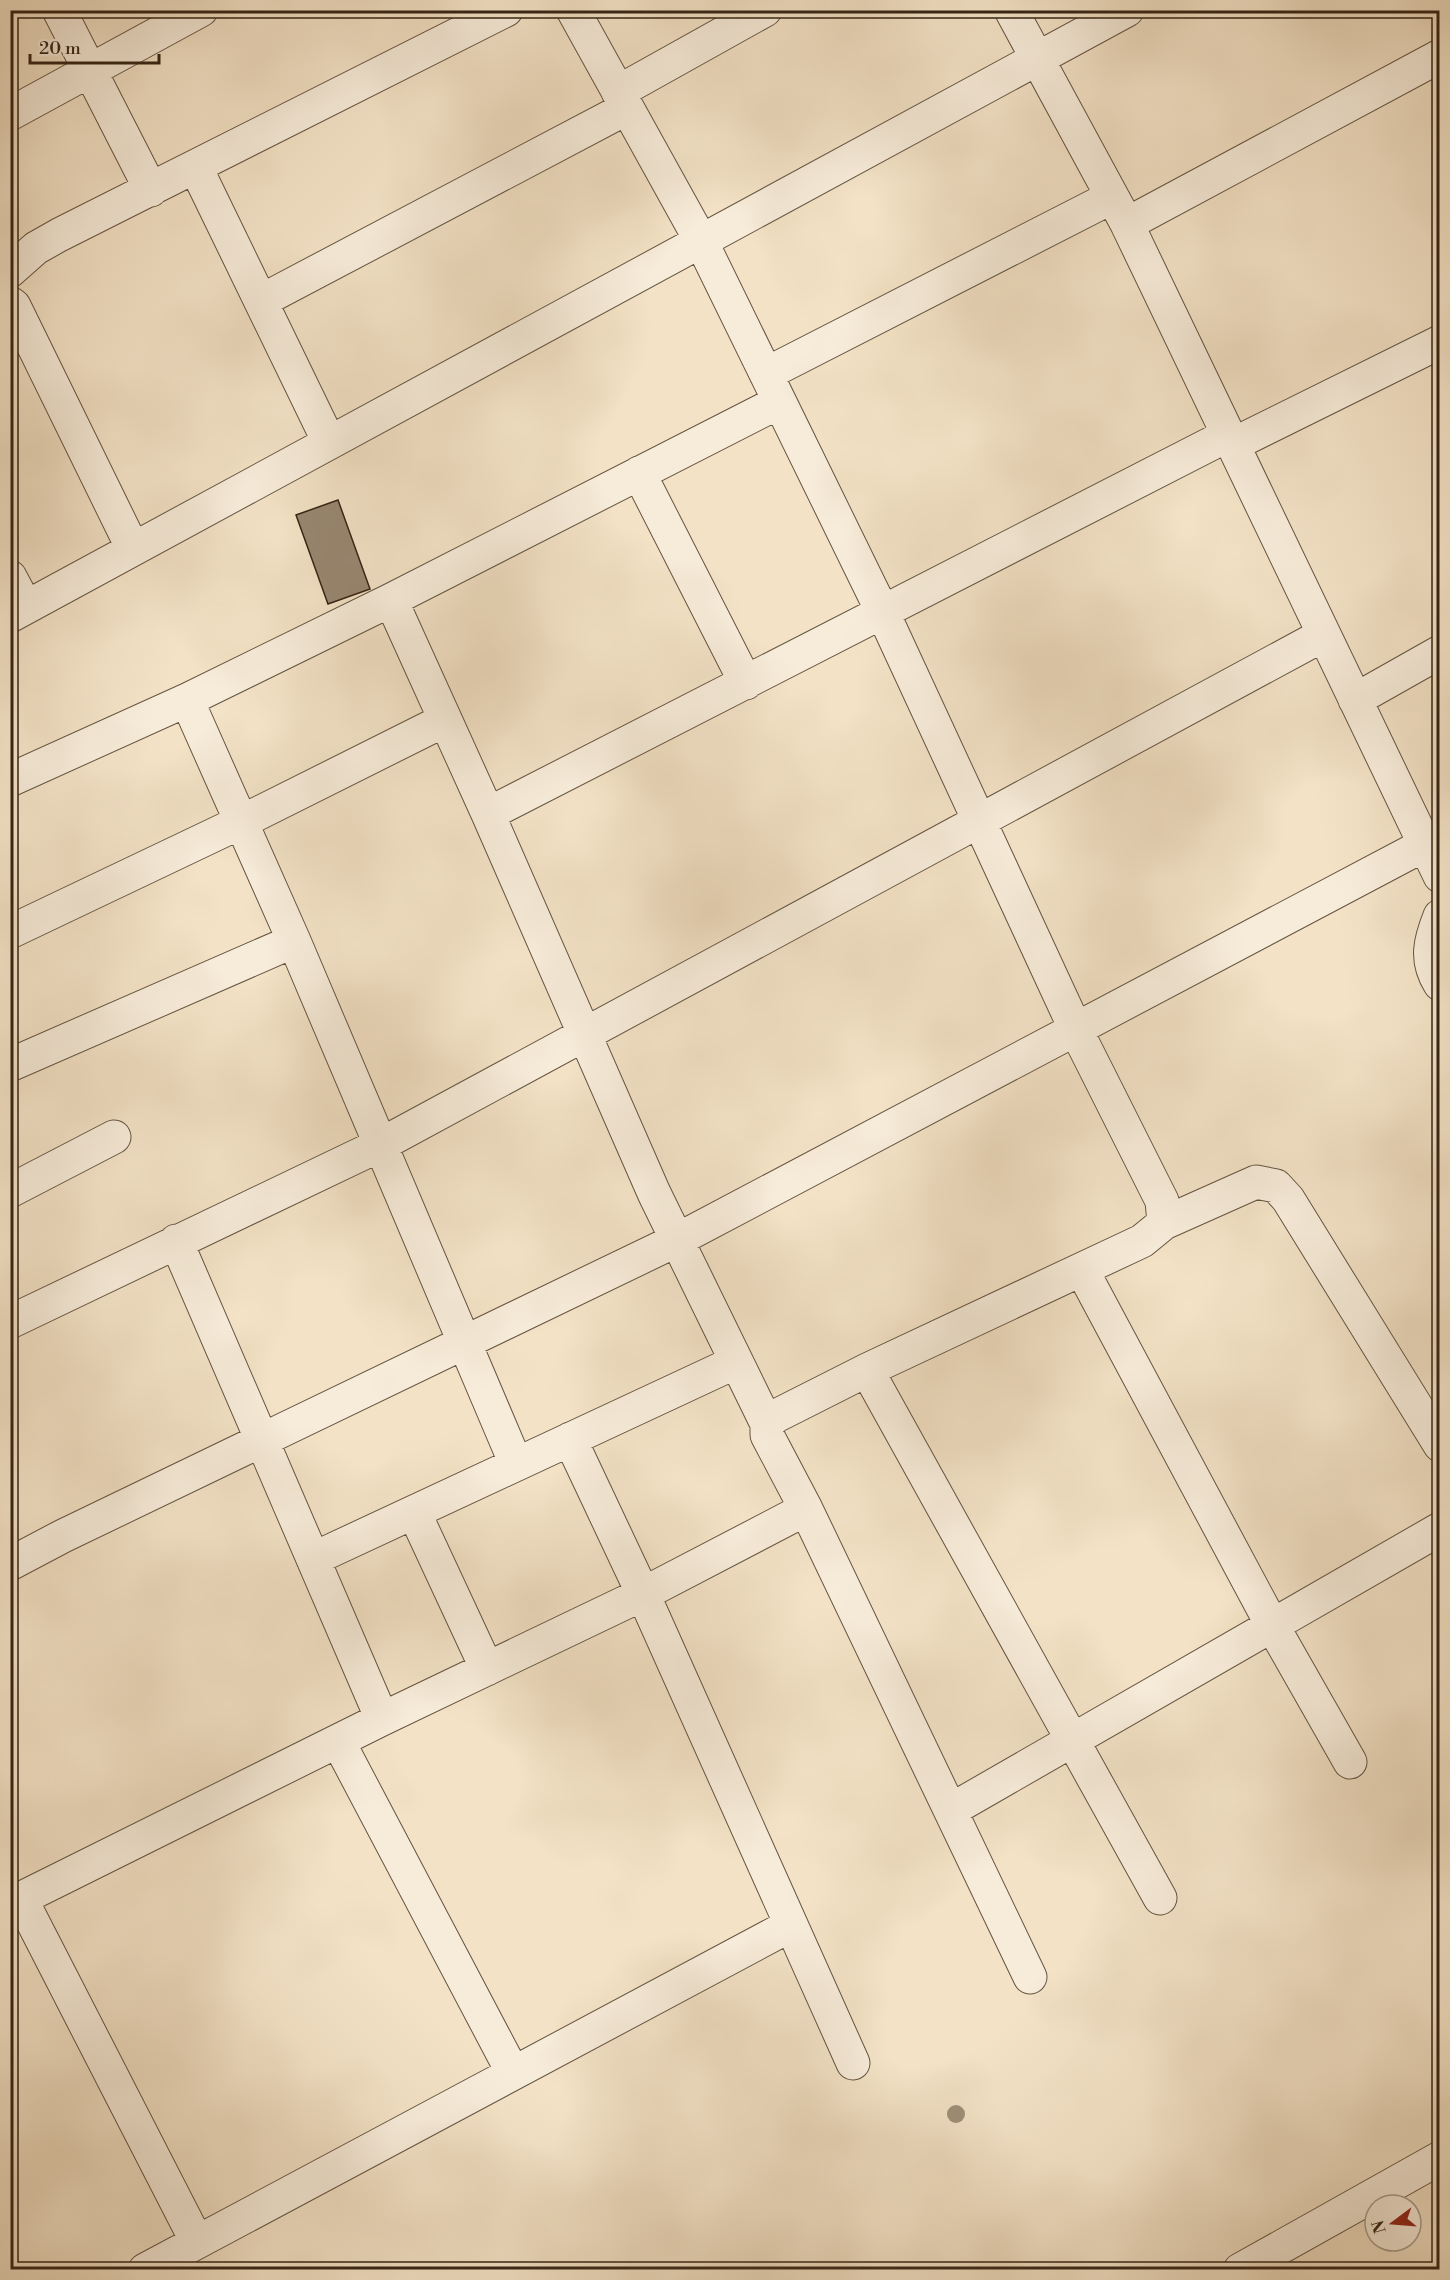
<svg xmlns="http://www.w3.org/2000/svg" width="1450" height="2280" font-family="'Libre Bodoni',serif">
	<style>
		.building { fill: #988771; stroke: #352415; stroke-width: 1.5 }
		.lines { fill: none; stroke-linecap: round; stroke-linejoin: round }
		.minor-casing { stroke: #645441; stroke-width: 35 }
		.minor { stroke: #f7ecda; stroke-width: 33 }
		.tree { fill: #a09079 }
	</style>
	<rect width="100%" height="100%" fill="#f3e2c6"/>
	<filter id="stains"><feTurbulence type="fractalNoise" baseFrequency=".00333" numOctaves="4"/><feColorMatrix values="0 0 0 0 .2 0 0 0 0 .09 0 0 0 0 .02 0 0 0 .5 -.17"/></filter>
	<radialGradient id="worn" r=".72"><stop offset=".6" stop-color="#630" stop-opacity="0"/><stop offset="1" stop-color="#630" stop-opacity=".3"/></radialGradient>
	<!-- building -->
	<path class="building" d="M338,500L370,589L328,604L296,515Z"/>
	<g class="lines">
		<!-- minor casing -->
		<g class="minor-casing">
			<path id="minor" d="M59,10L151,190
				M573,10L701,241L883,613L1075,1028L1162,1201L1164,1223
				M1011,10L1127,224L1440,876
				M618,92L765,10
				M10,114L201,10
				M196,168L329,442
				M1127,224L1440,56
				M10,271L36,248L59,235L506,10
				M261,301L627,108
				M10,303L14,306L133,549
				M766,374L1112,197
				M1232,445L1440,342
				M639,473L746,683
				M10,577L26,607
				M391,600L488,814L654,1193L767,1424
				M10,616L1127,10
				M187,700L294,941L516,1464
				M1355,700L1440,652
				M10,780L187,700L391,600L779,402
				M488,814L1228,435
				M1440,916C1430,941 1425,960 1440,984
				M10,932L241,822L445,720
				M10,1065L294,941
				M10,1191L114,1137
				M176,1241L382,1719
				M1082,1270L1272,1625L1350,1762
				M10,1322L380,1145L1323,635
				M867,1370L1160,1898
				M570,1439L643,1594L853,2063
				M414,1512L487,1669
				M313,1559L736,1362
				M10,1564L63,1536L677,1240L1424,845
				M338,1741L513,2073
				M951,1810L1440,1529
				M21,1899L197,2242
				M10,1904L382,1719L643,1594L806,1509
				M1030,1977L806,1509L767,1435V1424L776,1416L867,1370L1142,1241L1164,1223L1256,1182L1276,1186L1288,1199L1440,1445
				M145,2270L791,1925
				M1240,2270L1440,2158"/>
		</g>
		<!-- minor -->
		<use href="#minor" class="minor"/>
	</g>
	<!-- trees -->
	<circle class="tree" cx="956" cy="2114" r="9"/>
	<!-- margin -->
	<rect width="1450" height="2280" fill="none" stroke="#f3e2c6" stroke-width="36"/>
	<rect x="12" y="12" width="1426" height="2256" fill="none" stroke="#352415" stroke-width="3"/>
	<rect x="18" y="18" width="1414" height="2244" fill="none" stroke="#352415" stroke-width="1.5"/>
	<!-- north arrow -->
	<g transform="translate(1393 2223) rotate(254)"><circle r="28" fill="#f7ecda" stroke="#a99c8b" stroke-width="1.5"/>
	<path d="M0-4.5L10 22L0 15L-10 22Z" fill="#8f2418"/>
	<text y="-9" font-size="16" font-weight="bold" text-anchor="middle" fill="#352415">N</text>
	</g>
	<!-- scale -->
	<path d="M30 54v9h129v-9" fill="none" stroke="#352415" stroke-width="3"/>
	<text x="39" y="54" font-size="18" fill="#352415" stroke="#f7ecda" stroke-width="4.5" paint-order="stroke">20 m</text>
	<rect width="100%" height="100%" filter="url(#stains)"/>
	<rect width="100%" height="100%" fill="url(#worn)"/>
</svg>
